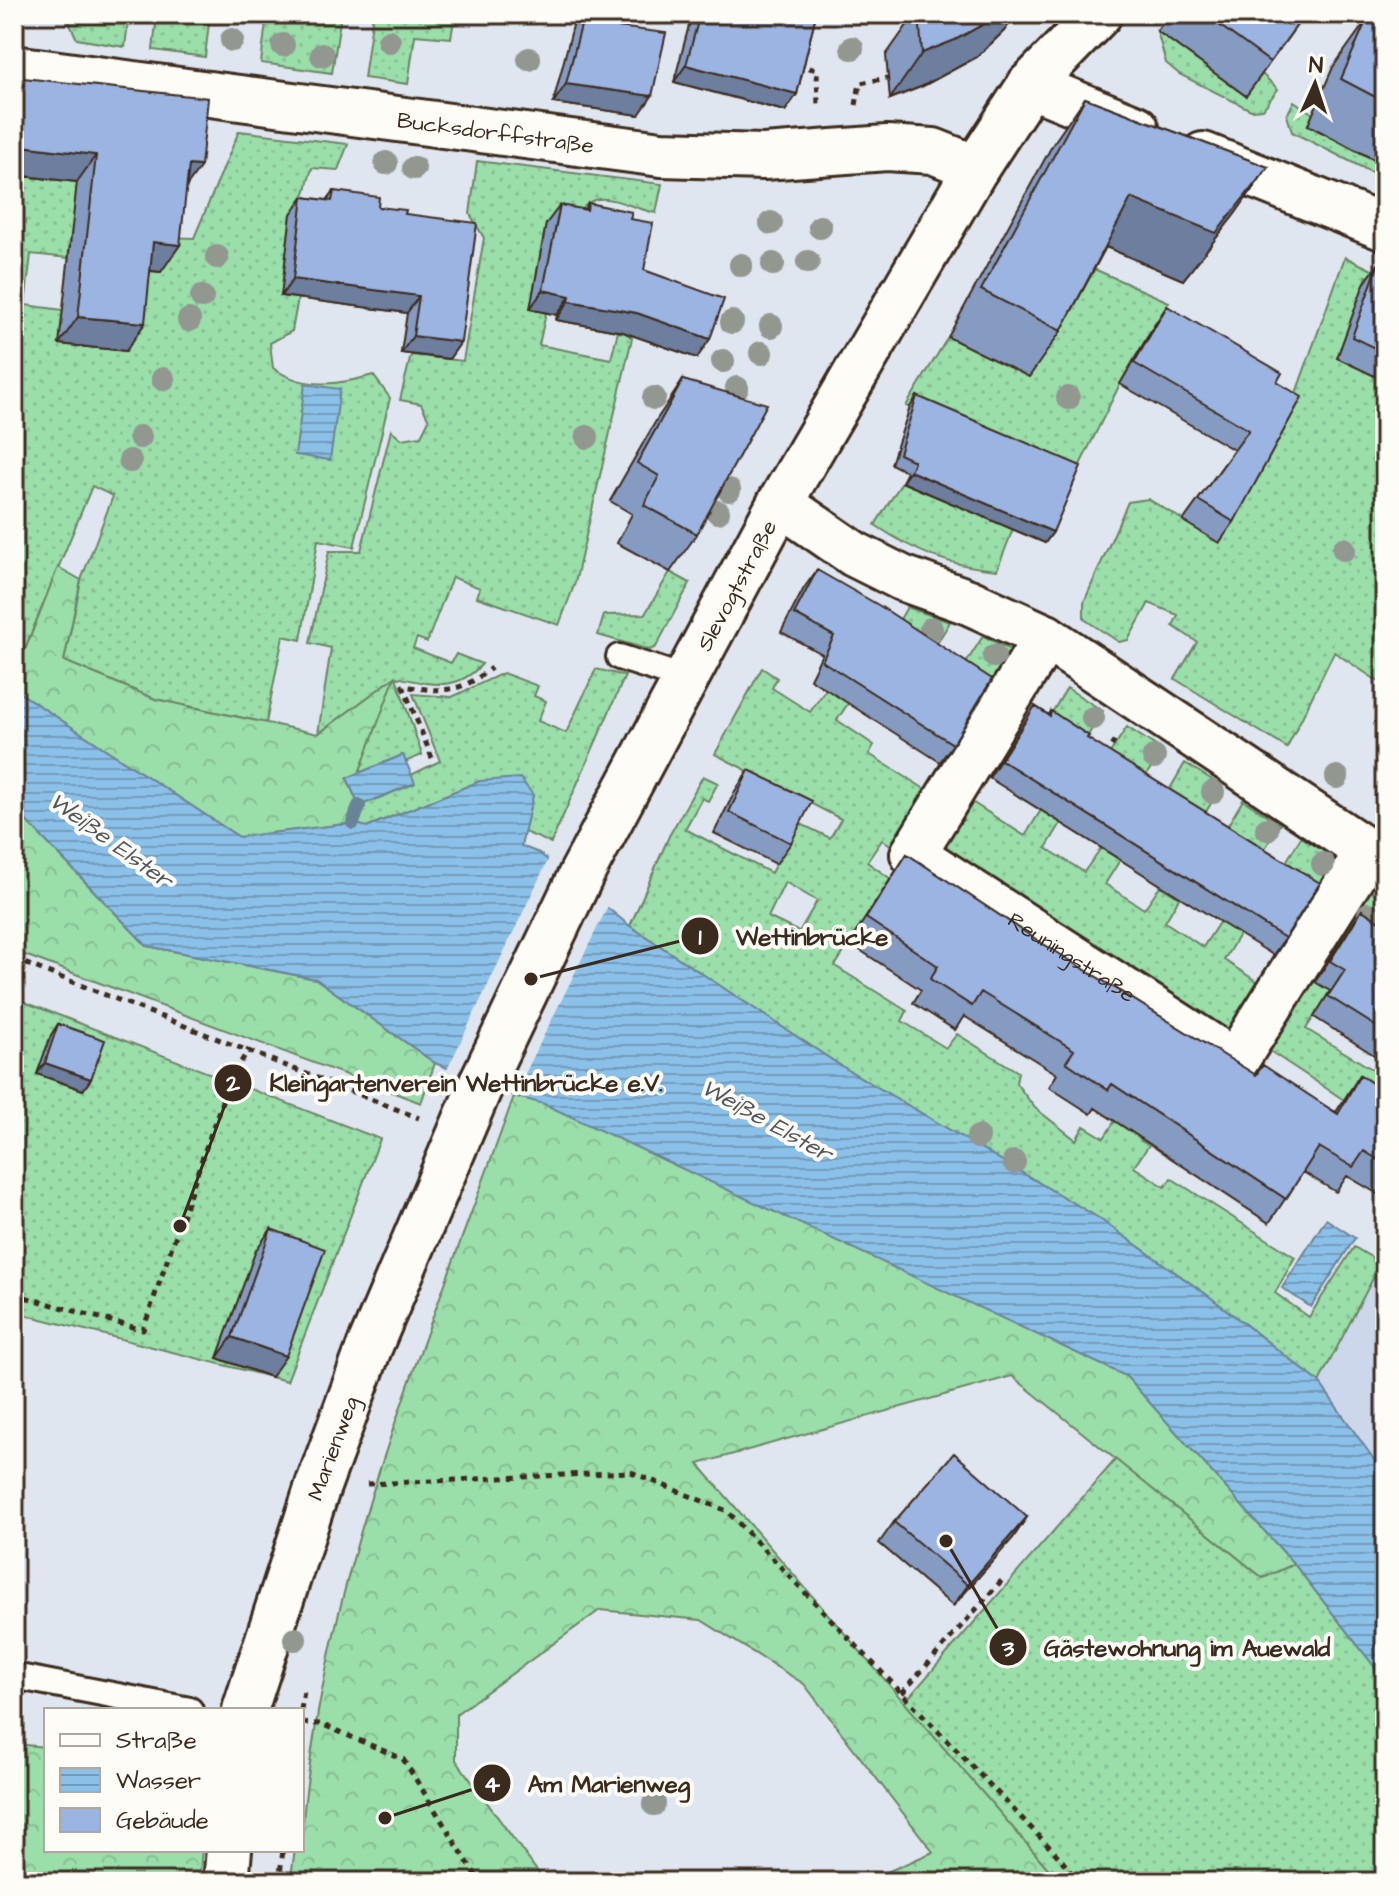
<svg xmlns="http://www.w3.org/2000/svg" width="1399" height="1896" font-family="'Architects Daughter',sans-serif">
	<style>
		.built { fill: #ccd7ec }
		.grass { fill: url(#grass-dots); stroke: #6a8464; stroke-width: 2; fill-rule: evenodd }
		.forest { fill: url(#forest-crowns); stroke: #6a8464; stroke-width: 2 }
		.water { fill: url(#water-rules); stroke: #6b8497; stroke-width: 2 }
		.pier { fill: #e0e6f0 }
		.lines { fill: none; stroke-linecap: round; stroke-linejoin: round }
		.stream { stroke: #6b8497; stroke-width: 14 }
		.lane-casing { stroke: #3b2a1e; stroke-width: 30 }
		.street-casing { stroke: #3b2a1e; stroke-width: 50 }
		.path { stroke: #3b2a1e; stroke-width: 5; stroke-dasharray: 6 6; stroke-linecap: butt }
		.lane { stroke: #fdfcf7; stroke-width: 24 }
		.street { stroke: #fdfcf7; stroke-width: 44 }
		.tree { fill: #929790 }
		.wall { fill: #869bc2; stroke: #3b2a1e; stroke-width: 2 }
		.shaded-wall { fill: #6d7e9e; stroke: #3b2a1e; stroke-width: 2 }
		.building { fill: #9cb4e1; stroke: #3b2a1e; stroke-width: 2 }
		.labels { text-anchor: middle; stroke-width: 8; stroke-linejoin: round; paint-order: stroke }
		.street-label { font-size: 22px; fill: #3b2a1e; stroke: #fdfcf7 }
		.water-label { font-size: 24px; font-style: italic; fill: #53575b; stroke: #fdfcf7 }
		.leader { fill: none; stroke: #3b2a1e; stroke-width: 3 }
		.callout-dot { fill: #3b2a1e; stroke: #fdfcf7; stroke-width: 3 }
		.mark-label { font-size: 24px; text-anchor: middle; font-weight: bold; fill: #fff }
		.callout-label { font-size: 24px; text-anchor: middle; font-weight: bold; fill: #3b2a1e; stroke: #fdfcf7; stroke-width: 8; stroke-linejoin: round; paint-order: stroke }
	</style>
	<defs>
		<pattern id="grass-dots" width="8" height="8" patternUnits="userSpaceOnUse" patternTransform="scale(2)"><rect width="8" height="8" fill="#9adeaa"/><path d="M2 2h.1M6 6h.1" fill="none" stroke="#86bf92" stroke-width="1.8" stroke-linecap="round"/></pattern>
		<pattern id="forest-crowns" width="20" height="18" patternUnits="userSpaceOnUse" patternTransform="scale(2)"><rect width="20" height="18" fill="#9adeaa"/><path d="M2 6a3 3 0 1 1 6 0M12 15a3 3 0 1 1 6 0" fill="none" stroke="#86bf92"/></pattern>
		<pattern id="water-rules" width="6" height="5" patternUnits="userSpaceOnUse" patternTransform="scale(2)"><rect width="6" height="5" fill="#8bc0e8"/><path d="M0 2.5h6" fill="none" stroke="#739cbb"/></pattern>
	</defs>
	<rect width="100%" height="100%" fill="#e0e6f0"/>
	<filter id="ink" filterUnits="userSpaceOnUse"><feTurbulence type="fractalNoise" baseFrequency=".0125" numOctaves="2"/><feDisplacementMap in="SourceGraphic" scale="16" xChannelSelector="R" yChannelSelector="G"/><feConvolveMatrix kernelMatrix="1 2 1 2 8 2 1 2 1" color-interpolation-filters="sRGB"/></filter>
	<g filter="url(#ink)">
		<!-- built -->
		<path class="built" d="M1385,1255V1475L1319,1382Z"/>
		<!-- grass -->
		<path class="grass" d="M65,14H129L125,47L77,39Z
			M157,14H210L205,57L153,50Z
			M267,14H341L332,73L261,63Z
			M373,14H455L451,38L415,35L408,84L364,78Z
			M1157,31L1246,96L1262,74L1278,89L1263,109L1251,110L1179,74L1166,63Z
			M1294,101L1313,114L1308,125L1385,166V179L1292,132L1287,115Z
			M239,131L348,144L338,170L312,168L305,193L291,214L281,296L298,298L292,331L270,343L273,368C304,390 339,385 373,375L390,398L354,547L318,540L301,640L283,636L266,723L155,699L64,661L81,580L113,496L92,486L24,651L14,647V175L108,185L102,230L72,227L68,258L31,254L25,305L63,310L134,269L165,237L194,238Z
			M477,161L662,184L656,213C621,206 591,180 575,223L546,225L530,309L546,313L539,345L611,359L619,327L632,338L575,583L559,625L477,597L480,588L452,577L427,642L417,638L413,648L451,663L456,654L482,664C456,693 430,684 396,677L422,755L405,762L402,755L359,773L394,678L318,734L331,648L310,643L329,551H361L391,430L402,439L421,436L429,420L421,404L400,400L411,355L463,361L484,238L470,214Z
			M1345,257L1385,276V283L1367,276L1337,358L1385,381V686L1334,652L1287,748L1175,679L1197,642L1173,626L1178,615L1149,603L1128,640L1119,642L1084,619V602L1128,502L1148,499L1220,542L1287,418Z
			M1094,269L1169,302L1120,384L1074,477L906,406L948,337L1077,285Z
			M902,482L1013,529L997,570C946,565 917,553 875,525Z
			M670,572L690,583L656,647L650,650L598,635L604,615L645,614Z
			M907,607L950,622L926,661L894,630Z
			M983,636L1017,653L987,701L969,690L963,668Z
			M762,668L777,678L772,688L810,712L835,676L857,690L837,720L874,745L869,754L928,791L893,846L882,840L867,862L891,879L835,966L907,1011L902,1021L946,1048L957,1034L1018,1072L1016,1083L1035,1108L1076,1140L1084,1126L1104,1138L1136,1088L1163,1105L1141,1141L1149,1145L1134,1167L1165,1187L1171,1178L1295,1257L1275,1293L1309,1317L1354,1247L1381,1263L1319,1382L1210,1297L1097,1217L838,1064L630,926L669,836L703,776L718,783L708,801L702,798L685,829L771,873L797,822L830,838L841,819L715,754ZM785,882L817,901L799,932L768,917Z
			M596,669L625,676L551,843L524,832L533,795L480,781L366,827L353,823L359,806L414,784L411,775L440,761L413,694L452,697L503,673L538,686L534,696L546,701L538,721L566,733Z
			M1067,688L1103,711L1077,753L1048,719Z
			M1127,727L1162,750L1135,793L1108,756Z
			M1185,763L1222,786L1195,829L1167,794Z
			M964,797L1025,836L1041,810L1061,823L1046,848L1084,872L1101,848L1120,860L1105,884L1144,909L1160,886L1179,898L1165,922L1203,947L1222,918L1241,931L1224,960L1264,986L1237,1030L1221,1031L943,852L940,837Z
			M1243,800L1280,824L1254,866L1225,830Z
			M1301,837L1336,858L1335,869L1314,905L1295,893L1283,867Z
			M1363,885L1385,902V954L1362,941L1306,1029L1385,1077V1127L1262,1046Z
			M14,998L380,1139L287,1381L14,1312Z
			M1116,1459L1263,1578L1294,1564L1385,1680V1882H1033L1051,1873L904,1703Z"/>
		<!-- forest -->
		<path class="forest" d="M58,567L81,580L64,661L155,699L318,734L395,677L359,773L347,778L359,806L353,823L239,837L14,689V647L25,650Z
			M14,808L147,946L316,979L435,1063L421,1103L14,951Z
			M514,1096L544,1103L1126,1376L1294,1564L1263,1578L1012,1376L698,1464L1052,1873L1033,1882H864L933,1852L804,1684L701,1620L600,1610L456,1714V1760L545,1882H290L295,1850H302C302,1803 311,1759 318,1712C355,1500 442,1298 514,1096Z
			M14,1744L46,1747V1850H202L199,1882H14Z"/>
		<!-- water -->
		<path class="water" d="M305,384L340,389L330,460L295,455Z
			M14,689L239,837L353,823L367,827L480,781L520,778L533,795L521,846L539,853L630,926L838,1064L1097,1217L1210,1297L1319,1382L1385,1475V1680L1294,1564L1126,1376L544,1104L514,1096L435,1063L316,979L147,946L14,808Z
			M403,755L415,783L359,806L347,778Z
			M1326,1219L1355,1238L1311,1307L1282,1288Z"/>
		<!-- pier -->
		<path class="pier" d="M549,858L609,904L514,1096L447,1070Z"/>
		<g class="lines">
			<!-- stream -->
			<path class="stream" d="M353,823L359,806"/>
			<!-- lane casing -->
			<g class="lane-casing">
				<path id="lane" d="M619,657L687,679
					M14,1676L190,1710"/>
			</g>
			<!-- street casing -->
			<g class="street-casing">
				<g id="street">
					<path id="s1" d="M14,68L661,154L764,157L887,148L933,151L976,168"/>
					<path d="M1030,85L1136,128"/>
					<path d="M1203,155L1385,228"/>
					<path d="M780,503L854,554L902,578L969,602L1046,637L1385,863"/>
					<path id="s2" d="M1046,637L913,854L1235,1062L1368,851"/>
					<path id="s3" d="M245,1710L318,1486L369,1348L481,1084L582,873L780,503L976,168L1030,85L1099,14"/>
					<path d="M226,1882L229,1850"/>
				</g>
			</g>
			<!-- path -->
			<path class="path" d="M797,65L817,70L818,107
				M856,105L860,83L888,78
				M1105,756L1117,737
				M432,758L403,686C443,692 459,694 491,668
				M14,959L419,1118
				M14,1294L143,1330L229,1081L249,1049
				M367,1484L631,1472L727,1511L1060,1858L1078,1882
				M902,1693L1003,1579
				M301,1710L304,1691
				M302,1723L321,1724L403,1759L480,1882
				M279,1882L283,1850"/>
			<!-- lane -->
			<use href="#lane" class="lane"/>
			<!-- street -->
			<use href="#street" class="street"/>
		</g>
		<!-- trees -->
		<g class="tree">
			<circle cx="232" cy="40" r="12"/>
			<circle cx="389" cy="41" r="12"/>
			<circle cx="283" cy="45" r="12"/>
			<circle cx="852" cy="48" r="12"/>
			<circle cx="322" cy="55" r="12"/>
			<circle cx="529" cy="59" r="12"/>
			<circle cx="386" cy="163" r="12"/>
			<circle cx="414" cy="168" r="12"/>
			<circle cx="771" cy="223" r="12"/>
			<circle cx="820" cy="227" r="12"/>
			<circle cx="217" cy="257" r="12"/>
			<circle cx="808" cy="262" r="12"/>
			<circle cx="773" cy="264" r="12"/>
			<circle cx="741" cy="265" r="12"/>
			<circle cx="202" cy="297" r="12"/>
			<circle cx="189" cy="320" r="12"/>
			<circle cx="732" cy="322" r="12"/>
			<circle cx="771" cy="326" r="12"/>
			<circle cx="761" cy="353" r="12"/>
			<circle cx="723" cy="361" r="12"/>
			<circle cx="163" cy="379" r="12"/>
			<circle cx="737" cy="388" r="12"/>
			<circle cx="654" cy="398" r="12"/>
			<circle cx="1068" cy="398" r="12"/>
			<circle cx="140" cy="437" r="12"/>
			<circle cx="587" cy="437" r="12"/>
			<circle cx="130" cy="461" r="12"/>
			<circle cx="729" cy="490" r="12"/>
			<circle cx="718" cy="512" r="12"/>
			<circle cx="1344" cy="549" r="12"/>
			<circle cx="931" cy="629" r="12"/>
			<circle cx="994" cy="656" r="12"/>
			<circle cx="1093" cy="718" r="12"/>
			<circle cx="1154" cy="757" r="12"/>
			<circle cx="1337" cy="777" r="12"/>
			<circle cx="1213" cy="792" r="12"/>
			<circle cx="1267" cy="829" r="12"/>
			<circle cx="1323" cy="864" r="12"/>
			<circle cx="1369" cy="914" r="12"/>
			<circle cx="978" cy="1137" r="12"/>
			<circle cx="1014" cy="1162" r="12"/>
			<circle cx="295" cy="1639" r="12"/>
			<circle cx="654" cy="1804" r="12"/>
		</g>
		<!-- wall -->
		<path class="wall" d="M576,14H615L609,26L639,115L553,103Z
			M692,14H816L797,94L785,111L674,82Z
			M915,14H1016L1004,31L977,57L923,86L890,99L886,55Z
			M1169,14H1305L1246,96L1157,31Z
			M1373,14H1385V165L1308,125L1333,67L1366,21L1367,22Z
			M14,77L187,186L161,272L150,271L126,351L59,344L77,182L14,175Z
			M1085,98L1268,167L1235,214L1183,280L1106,247L1061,331L1029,377L948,337L1053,144Z
			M334,191L378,207L405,214L461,342L449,359L401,353L407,313L281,296L291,214L303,197L327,200Z
			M588,203L630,219L644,270L697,358L623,332L556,320L557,315L530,309L546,224L560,205L584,210Z
			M1379,263L1385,266V381L1337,358L1364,284Z
			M1167,306L1277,382L1234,522L1219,543L1183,521L1234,450L1120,384L1153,327Z
			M683,380L697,534L670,572L617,543L632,514L610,501L657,419Z
			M917,396L1053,532L1045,543L902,482L907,472L891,464L910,407Z
			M817,570L953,744L940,762L810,679L822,654L781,632L804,588Z
			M1035,706L1049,715L1051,711L1087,738L1285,938L1273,955L989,778Z
			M749,770L791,843L776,864L714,833L735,791Z
			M907,854L1040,942L1255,1075L1336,1112L1360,1075L1385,1092V1198L1347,1176L1336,1192L1303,1172L1269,1223L1095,1108L1091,1114L1049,1087L1057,1074L964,1016L955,1030L913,1003L921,990L849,943Z
			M1362,910L1385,925V1062L1314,1017L1330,991L1315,982Z
			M58,1024L91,1079L83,1090L37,1074L51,1035Z
			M271,1229V1377L217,1358L256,1250Z
			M1027,1517L1013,1538L953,1606L879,1543L894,1522Z"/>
		<!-- shaded-wall -->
		<path class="shaded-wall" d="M1002,14H1016L1004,31L977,57L923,86L890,99L922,53Z
			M686,65L797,94L785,111L674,82Z
			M566,84L652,96L639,115L553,103Z
			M14,145L96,155L77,182L14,175Z
			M189,165L201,166L182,193Z
			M1268,167L1235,214L1183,280L1099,244L1131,198Z
			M153,242L180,245L161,272L134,269Z
			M293,279L419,296L407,313L281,296Z
			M543,290L570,296L557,315L530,309Z
			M569,301L637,313L710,339L697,358L623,332L556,320Z
			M78,317L145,323L126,351L59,344Z
			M413,336L461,342L449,359L401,353Z
			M910,471L1053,532L1045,543L902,482Z
			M45,1063L91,1079L83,1090L37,1074Z
			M232,1337L286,1356L271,1377L217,1358Z
			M1027,1517L1013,1538L953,1606L968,1585Z"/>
		<!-- building -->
		<path class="building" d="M584,14H615L609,26L666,33L652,96L566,84Z
			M700,14H816L797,94L686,65Z
			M919,14H1002L955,40L922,53Z
			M1204,14H1305L1270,62Z
			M1374,14H1385V102L1341,79L1366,21L1369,23Z
			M14,77L208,98L201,166L189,165L180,245L153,242L145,323L78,317L96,155L14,145Z
			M1085,98L1268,167L1216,233L1131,198L1061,331L981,290Z
			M334,191L379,197L378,207L406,210L405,214L477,223L461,342L413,336L419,296L293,279L303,197L332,201Z
			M588,203L632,212L630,219L653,223L644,270L724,299L710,339L637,313L569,301L570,296L543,290L560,205L587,210Z
			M1379,263L1385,266V353L1352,337Z
			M1167,306L1282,373L1277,382L1302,397L1234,522L1198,500L1249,430L1134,363Z
			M683,380L767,404L697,534L644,505L659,476L637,463Z
			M917,396L1081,466L1053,532L910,471L914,461L899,454Z
			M817,570L880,606L992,679L953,744L822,661L834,636L794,614Z
			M1035,706L1050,716L1051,711L1089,736L1087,738L1320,883L1285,938L1001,760Z
			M749,770L812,801L791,843L729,812Z
			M907,854L1040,942L1256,1075L1263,1065L1338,1114L1360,1075L1385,1092V1164L1364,1151L1353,1167L1319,1147L1286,1199L1112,1084L1108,1090L1066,1062L1074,1050L981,992L972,1006L930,979L938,966L866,918Z
			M1362,910L1385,925V1032L1328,996L1345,970L1330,961Z
			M58,1024L105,1040L91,1079L45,1063Z
			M271,1229L325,1249L286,1356L232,1337Z
			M954,1453L1027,1517L968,1585L894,1522Z"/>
	</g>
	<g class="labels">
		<!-- street labels -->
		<g class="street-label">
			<text dy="8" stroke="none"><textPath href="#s1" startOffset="486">Bucksdorffstraße</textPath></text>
			<text dy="8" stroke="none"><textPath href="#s3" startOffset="1230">Slevogtstraße</textPath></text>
			<text dy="8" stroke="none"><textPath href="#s2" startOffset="444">Reuningstraße</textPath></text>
			<text dy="8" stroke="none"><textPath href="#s3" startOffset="276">Marienweg</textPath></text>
		</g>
		<!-- water labels -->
		<g class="water-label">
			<text transform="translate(111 840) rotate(36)" y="8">Weiße Elster</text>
			<text transform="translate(767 1120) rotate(29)" y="8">Weiße Elster</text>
		</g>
	</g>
	<!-- callouts -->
	<path class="leader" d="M531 979L700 936M180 1226L233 1083M946 1541L1008 1647M385 1818L492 1783"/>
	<g class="callout-dot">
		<circle cx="531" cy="979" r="8"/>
		<circle cx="180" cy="1226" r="8"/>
		<circle cx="946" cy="1541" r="8"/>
		<circle cx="385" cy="1818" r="8"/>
		<circle cx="700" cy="936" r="20"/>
		<circle cx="233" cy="1083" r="20"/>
		<circle cx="1008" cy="1647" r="20"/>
		<circle cx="492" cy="1783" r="20"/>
	</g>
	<g class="mark-label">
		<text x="700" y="945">1</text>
		<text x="233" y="1091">2</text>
		<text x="1008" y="1656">3</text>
		<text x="492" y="1792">4</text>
	</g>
	<g class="callout-label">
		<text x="812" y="945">Wettinbrücke</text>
		<text x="466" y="1091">Kleingartenverein Wettinbrücke e.V.</text>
		<text x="1187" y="1656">Gästewohnung im Auewald</text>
		<text x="609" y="1792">Am Marienweg</text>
	</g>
	<!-- margin -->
	<rect width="1399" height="1896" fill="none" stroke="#fdfcf7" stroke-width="48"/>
	<rect x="24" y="24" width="1351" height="1848" fill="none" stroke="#3b2a1e" stroke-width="3" filter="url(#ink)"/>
	<!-- legend -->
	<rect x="44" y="1708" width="260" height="144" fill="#fdfcf7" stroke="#afa8a0" stroke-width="2"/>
	<rect x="60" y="1734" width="40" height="12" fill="#fdfcf7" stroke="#afa8a0" stroke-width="2"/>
	<text x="116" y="1748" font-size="24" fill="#3b2a1e">Straße</text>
	<rect x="60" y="1768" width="40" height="24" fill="url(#water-rules)" stroke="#afa8a0" stroke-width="2"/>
	<text x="116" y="1788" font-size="24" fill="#3b2a1e">Wasser</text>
	<rect x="60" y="1808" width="40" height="24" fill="#9cb4e1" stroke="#afa8a0" stroke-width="2"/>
	<text x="116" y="1828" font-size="24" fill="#3b2a1e">Gebäude</text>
	<!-- north arrow -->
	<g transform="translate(1315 84) rotate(3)" stroke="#fdfcf7" stroke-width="6" paint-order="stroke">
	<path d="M0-6L14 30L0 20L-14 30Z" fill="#3b2a1e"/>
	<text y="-12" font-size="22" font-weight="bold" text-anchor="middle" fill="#3b2a1e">N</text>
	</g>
</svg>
